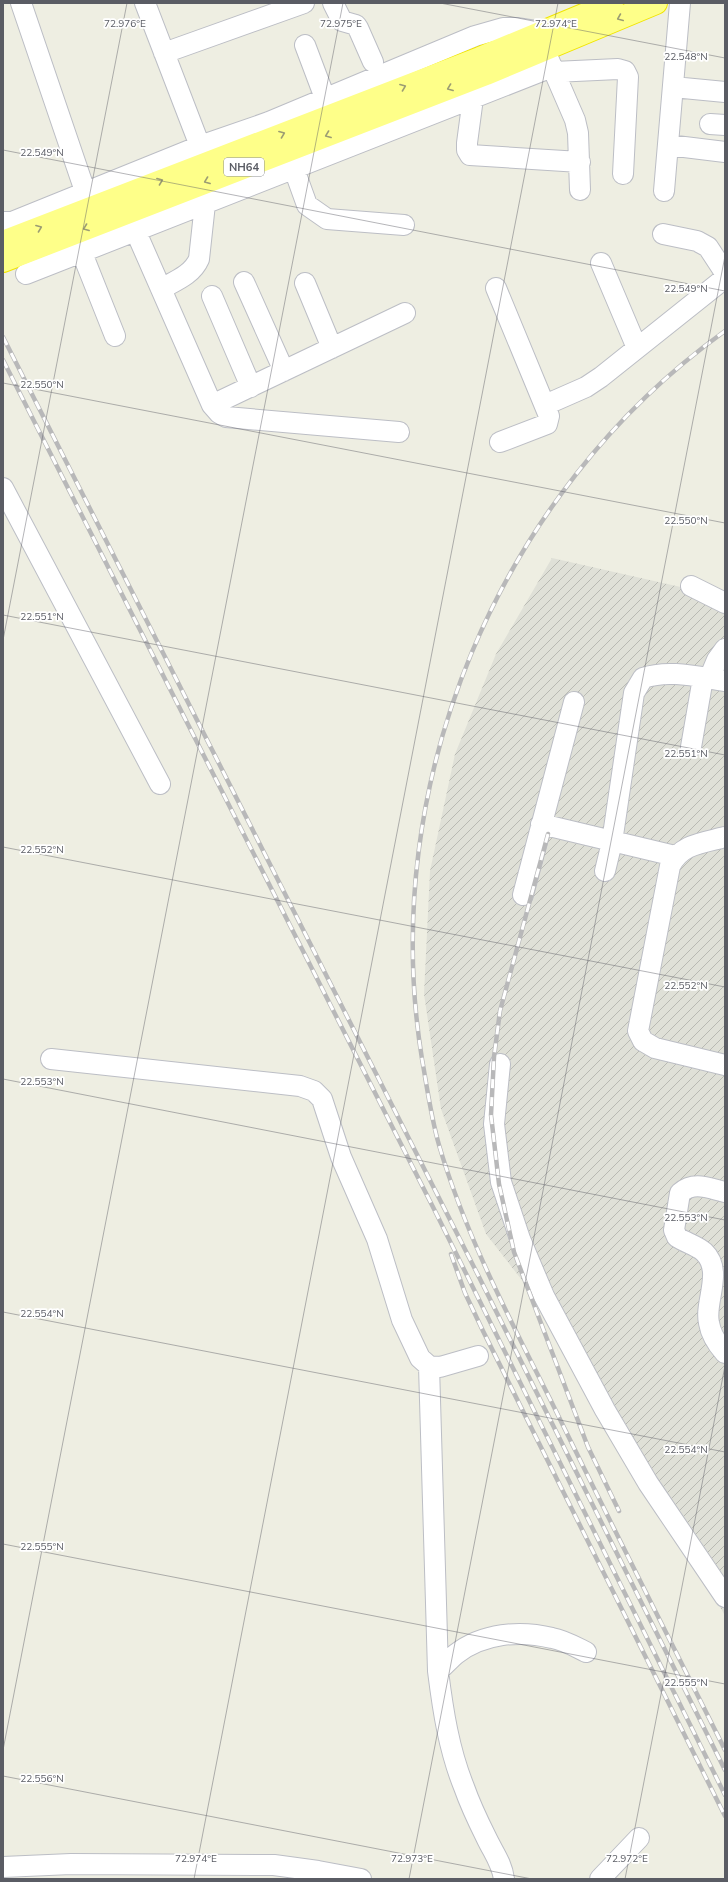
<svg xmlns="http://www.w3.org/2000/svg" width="728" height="1882" font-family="Mulish,sans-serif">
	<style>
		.industrial { fill: url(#industrial-furrows) }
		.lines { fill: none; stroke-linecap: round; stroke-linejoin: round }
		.minor-casing { stroke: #bcbec5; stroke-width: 22 }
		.highway-casing { stroke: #f1e500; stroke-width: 24 }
		.minor { stroke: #fff; stroke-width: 20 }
		.highway { stroke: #feff89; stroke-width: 22 }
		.rail-casing { stroke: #b8b8b9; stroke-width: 4.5 }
		.rail { stroke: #fff; stroke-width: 3; stroke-dasharray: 9; stroke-linecap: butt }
		.oneway { stroke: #9c9d73 }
		.ticks { fill: none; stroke: #5a5c64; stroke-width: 1; stroke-opacity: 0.45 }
		.labels { text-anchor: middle; stroke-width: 3.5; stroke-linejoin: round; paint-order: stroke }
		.shield { fill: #fff; stroke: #8c8d92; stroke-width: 1 }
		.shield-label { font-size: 11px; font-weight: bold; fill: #5a5c64 }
		.ticks-label { font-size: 10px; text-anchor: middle; fill: #5a5c64; stroke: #fff; stroke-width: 3.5; stroke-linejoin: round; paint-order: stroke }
	</style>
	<defs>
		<pattern id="industrial-furrows" width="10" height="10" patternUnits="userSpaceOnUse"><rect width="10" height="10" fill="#dfe0d7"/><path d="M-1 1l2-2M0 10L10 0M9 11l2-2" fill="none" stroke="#b8b9b2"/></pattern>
	</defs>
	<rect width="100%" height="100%" fill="#eeeee2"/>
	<!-- industrial -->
	<path class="industrial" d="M552,558L725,597V1616L602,1383L486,1234L441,1109L424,994L430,871L455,754L496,654Z"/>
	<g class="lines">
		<!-- minor casing -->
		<g class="minor-casing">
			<path id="minor" d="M21,3L86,194
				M145,3L200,146
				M333,3L342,21L356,25L358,28L373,62
				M305,45L325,98
				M164,53L304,3
				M549,60L575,120L578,133L580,190
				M554,72L618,69L625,71L628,77L623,174
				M673,87L725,92
				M473,98L467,143V150L470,155L580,162
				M710,124L725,125
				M668,145L725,152
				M294,169L307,205L327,219L404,225
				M664,191L680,3
				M3,222H12L200,146L269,122L475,36L503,28H518L543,32
				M136,232L212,405L219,413L226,417L399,432
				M663,234L697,241L708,247L725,273
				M82,253L115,336
				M601,263L637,348
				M26,274L552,67
				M244,282L284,371
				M305,283L332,348
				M496,288L549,416L547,424L500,442
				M161,289C175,281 192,275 199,259L205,204
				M212,296L251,387
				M212,405L405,313
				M545,405L586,387L601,377L725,278
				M3,488L160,784
				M691,586L725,603
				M709,679L717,660L725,649
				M691,747L703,678
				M541,824L675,856
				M725,837C702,843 681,844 670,866L638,1031L643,1041L655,1048L725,1065
				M605,871L612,842L634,693L643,678C669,669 698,677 725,681
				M523,895L574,702
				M51,1059L300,1086L314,1091L322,1099L341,1157L377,1239L402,1320L420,1358L429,1366L440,1367L478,1356
				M500,1064L494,1124L501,1182L520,1239L544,1296L605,1410L648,1483L725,1597
				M725,1192C708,1188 694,1181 680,1193L674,1230L677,1237C686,1243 696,1245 704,1252C724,1271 704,1302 709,1323C711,1335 717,1344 725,1353
				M429,1366L438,1671C443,1711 449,1750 464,1787C470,1804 478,1821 486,1837C493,1852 502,1863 504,1879
				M438,1671C444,1666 450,1659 456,1654C483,1633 520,1630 552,1638C564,1640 576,1647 586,1652
				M3,1867L71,1864L274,1865L318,1871L361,1879
				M600,1879L639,1838"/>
		</g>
		<!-- highway casing -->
		<g class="highway-casing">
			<path id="highway" d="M3,242L480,58L612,3
				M3,261L486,74L656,3"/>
		</g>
		<!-- minor -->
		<use href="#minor" class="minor"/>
		<!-- highway -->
		<use href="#highway" class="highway"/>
		<!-- rail casing -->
		<g class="rail-casing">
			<path id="rail" d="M725,331C499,493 377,783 422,1059C427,1087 431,1117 439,1145C466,1237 511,1321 554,1407C610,1522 668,1636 725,1750
				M3,337L477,1273L725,1770
				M3,360L435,1211L725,1795
				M548,834L500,1011L494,1057L491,1115L499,1184L514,1252L588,1447L619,1511
				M451,1254L465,1293L483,1331L725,1816"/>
		</g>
		<!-- rail -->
		<use href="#rail" class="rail"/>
	</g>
	<!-- one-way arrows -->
	<defs><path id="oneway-chevron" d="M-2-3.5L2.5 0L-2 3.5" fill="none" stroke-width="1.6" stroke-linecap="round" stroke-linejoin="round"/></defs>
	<g class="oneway">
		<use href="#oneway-chevron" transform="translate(620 18) rotate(157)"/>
		<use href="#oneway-chevron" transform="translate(403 87) rotate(-21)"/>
		<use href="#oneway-chevron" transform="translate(450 88) rotate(159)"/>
		<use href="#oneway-chevron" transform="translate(282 134) rotate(-21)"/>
		<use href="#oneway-chevron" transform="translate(328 135) rotate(159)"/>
		<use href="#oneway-chevron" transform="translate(160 181) rotate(-21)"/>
		<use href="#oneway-chevron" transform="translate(207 181) rotate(159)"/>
		<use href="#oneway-chevron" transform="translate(39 228) rotate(-21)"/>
		<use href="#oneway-chevron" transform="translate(86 228) rotate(159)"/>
	</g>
	<!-- ticks -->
	<path class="ticks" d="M440,3L725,58M3,150L725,291M3,383L725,523M3,615L725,755M3,640L127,3M3,847L725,987M3,1079L725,1220M3,1312L725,1452M3,1544L725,1684M3,1750L343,3M3,1776L532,1879M194,1879L558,3M409,1879L725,256M625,1879L725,1366"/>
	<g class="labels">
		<!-- shield labels -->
		<rect class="shield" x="224" y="158" width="40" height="18" rx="3"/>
		<g class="shield-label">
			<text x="244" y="171">NH64</text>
		</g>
	</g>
	<g class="ticks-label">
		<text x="341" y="27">72.975°E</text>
		<text x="556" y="27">72.974°E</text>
		<text x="125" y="27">72.976°E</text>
		<text x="686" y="60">22.548°N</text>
		<text x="42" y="156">22.549°N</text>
		<text x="686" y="292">22.549°N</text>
		<text x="42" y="388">22.550°N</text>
		<text x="686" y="524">22.550°N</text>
		<text x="42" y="620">22.551°N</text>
		<text x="686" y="757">22.551°N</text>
		<text x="42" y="853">22.552°N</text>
		<text x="686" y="989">22.552°N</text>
		<text x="42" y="1085">22.553°N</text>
		<text x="686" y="1221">22.553°N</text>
		<text x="42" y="1317">22.554°N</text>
		<text x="686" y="1453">22.554°N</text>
		<text x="42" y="1550">22.555°N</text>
		<text x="686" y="1686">22.555°N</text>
		<text x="42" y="1782">22.556°N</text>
		<text x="196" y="1862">72.974°E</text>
		<text x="412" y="1862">72.973°E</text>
		<text x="627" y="1862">72.972°E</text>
	</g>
	<!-- border -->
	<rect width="728" height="1882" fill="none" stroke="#5a5c64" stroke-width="8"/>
</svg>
